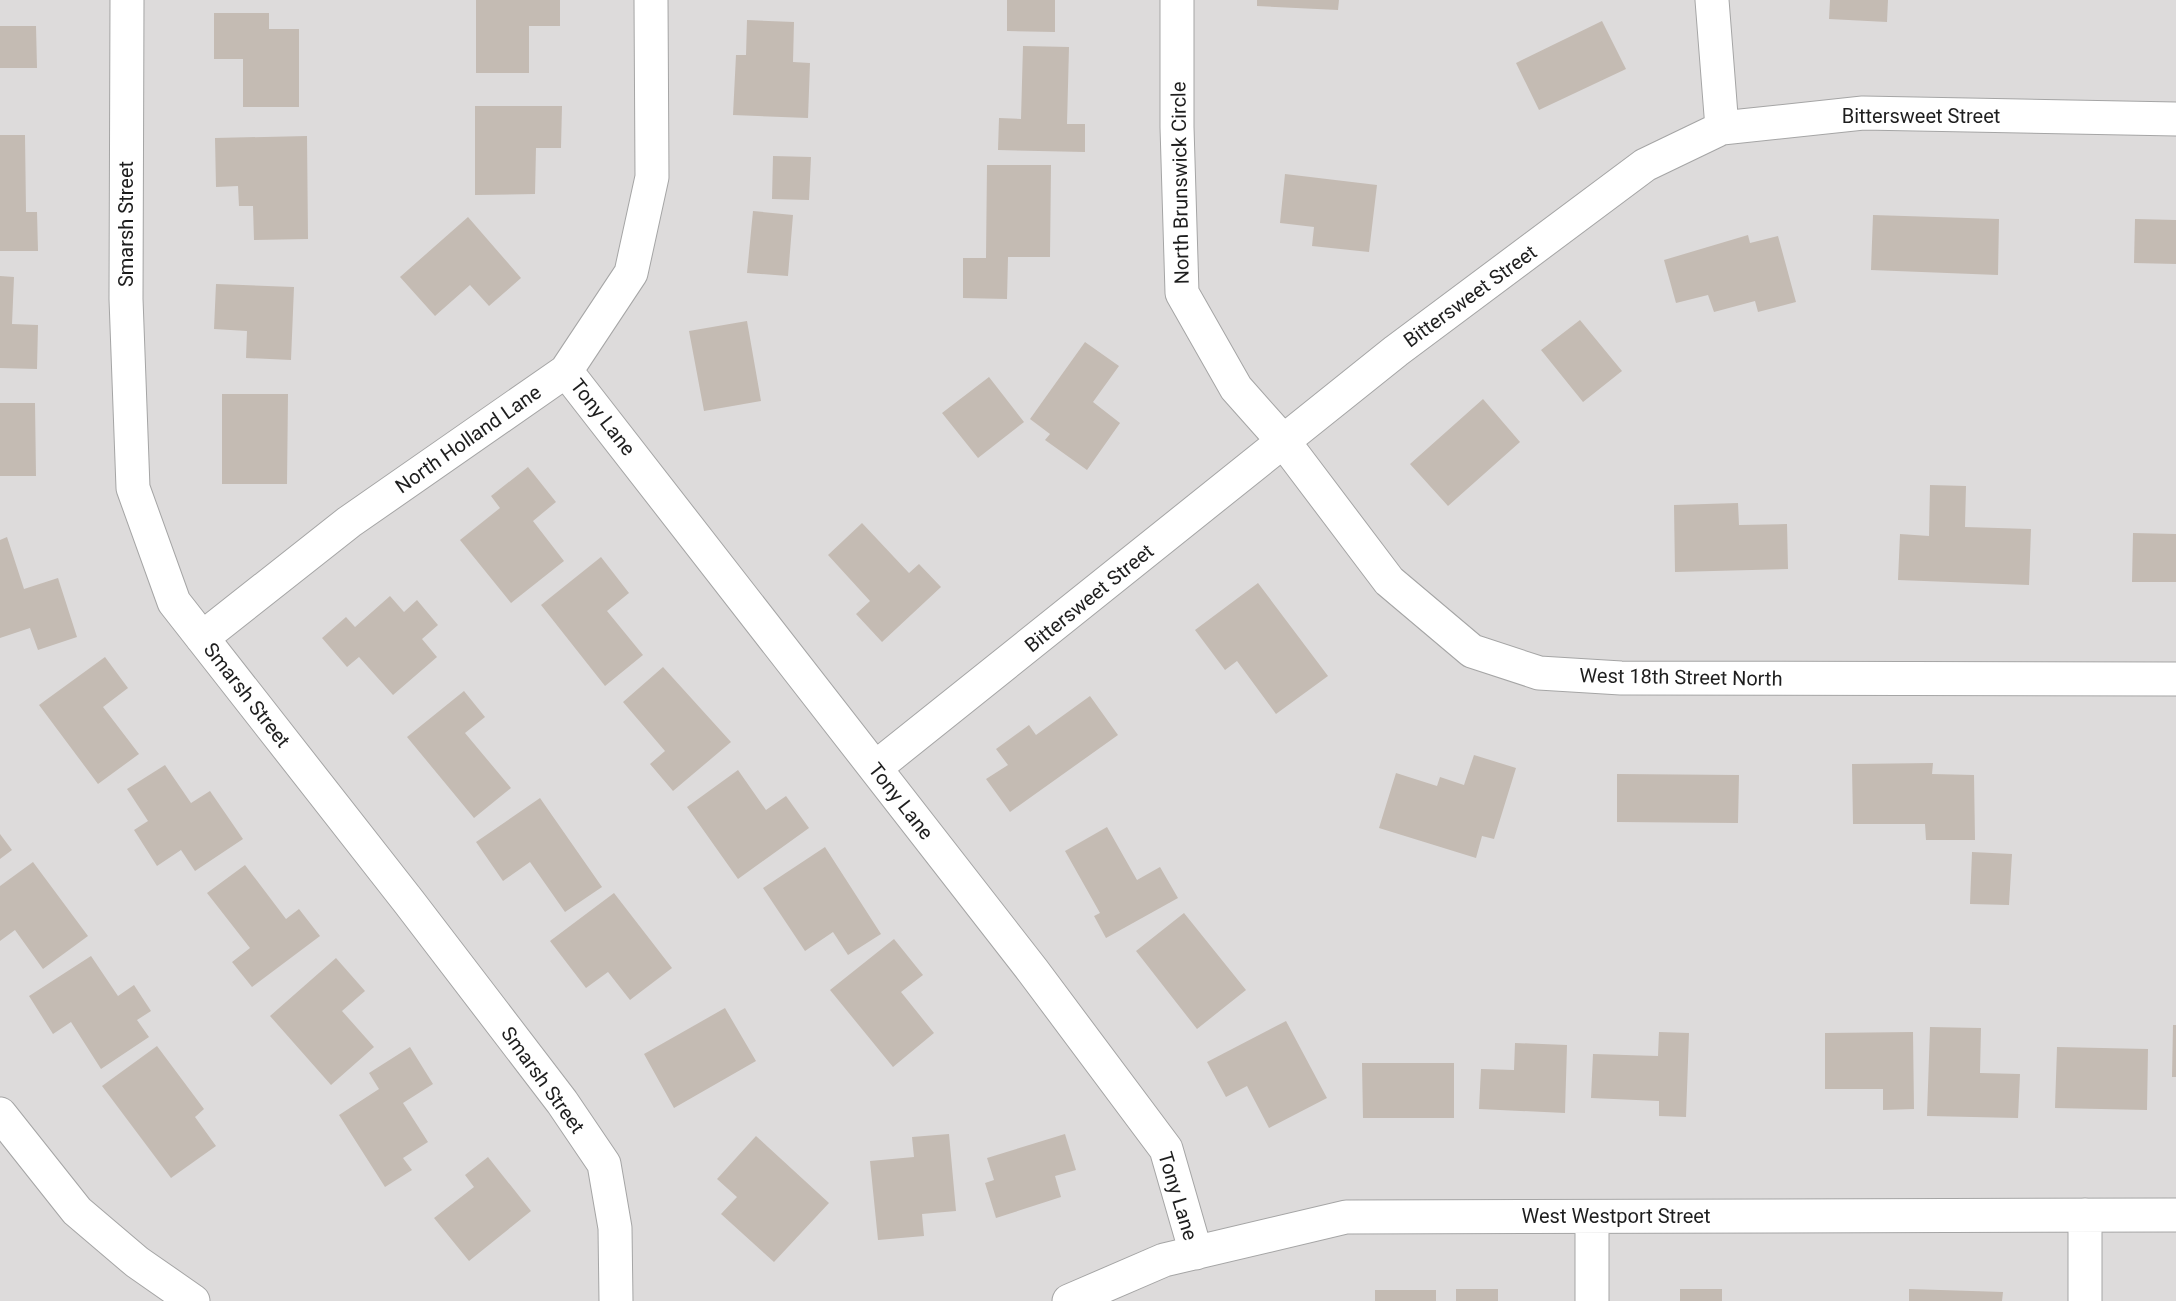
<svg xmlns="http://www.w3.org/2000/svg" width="2176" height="1301" font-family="Roboto,sans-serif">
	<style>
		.residential { fill: #dddbdb }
		.building { fill: #c4bbb3 }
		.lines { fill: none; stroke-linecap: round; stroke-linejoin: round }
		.minor-casing { stroke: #a5a5a5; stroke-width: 35 }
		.minor { stroke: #fff; stroke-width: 33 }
		.labels { text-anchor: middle; stroke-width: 4.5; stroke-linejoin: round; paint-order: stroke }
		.street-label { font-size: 20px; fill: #1e1e1e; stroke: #fff }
	</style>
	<rect width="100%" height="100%" fill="#f0ece4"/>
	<!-- residential -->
	<path class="residential" d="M0,0H2176V1301H0Z"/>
	<!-- building -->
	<path class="building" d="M476,0H560V26H529V73H476Z
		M1007,0H1055V32L1007,31Z
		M1257,0H1339L1338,10L1257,6Z
		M1830,0H1888L1887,22L1829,19Z
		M214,13H269V29H299V107H243V59H214Z
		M747,20L794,22L793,62L810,63L808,118L733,115L736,55H746Z
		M1602,21L1626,69L1539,110L1516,63Z
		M0,26H36L37,68H0Z
		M1023,46L1069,47L1067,124H1085V152L998,150L999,118L1021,119Z
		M475,106H562L561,148H536L535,194L475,195Z
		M0,135H25L26,212H37L38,251H0Z
		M307,136L308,239L254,240L253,206H239L238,186L216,187L215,138Z
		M773,156L811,157L809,200L772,199Z
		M987,165H1051L1050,257H1008L1007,299L963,298V258H986Z
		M1285,174L1377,185L1369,252L1312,246L1314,227L1280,223Z
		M753,211L793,215L788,276L747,273Z
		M1873,215L1999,219L1998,275L1871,270Z
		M468,217L521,278L489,306L470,285L435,316L400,277Z
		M2135,219L2176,220V264L2134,263Z
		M1748,235L1750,243L1778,236L1796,302L1758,312L1755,301L1714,312L1708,295L1676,303L1664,260Z
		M0,276L14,277L12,324L38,325L37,369L0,368Z
		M216,284L294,287L291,360L246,358L247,331L214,329Z
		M1580,320L1622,371L1583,402L1541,350Z
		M747,321L761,401L704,411L689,331Z
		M1085,342L1119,366L1093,402L1120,423L1087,470L1045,440L1050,434L1030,419Z
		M989,377L1024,422L978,458L942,413Z
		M222,394H288L287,484H222Z
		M1483,399L1520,442L1448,506L1410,464Z
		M0,403H35L36,476H0Z
		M528,467L556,502L533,521L564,561L511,603L460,540L500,508L491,496Z
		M1930,485L1966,486L1965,527L2031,529L2029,585L1898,580L1900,534L1929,536Z
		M1738,503L1739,525L1787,524L1788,569L1675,572L1674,505Z
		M862,523L909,573L919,564L941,587L882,642L856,614L870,601L828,555Z
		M2133,533L2176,534V582H2132Z
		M7,537L24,589L58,578L77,637L38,650L30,628L0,638V540Z
		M601,557L629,593L607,611L643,655L605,686L541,605Z
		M1258,583L1328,676L1276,714L1237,661L1225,670L1195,630Z
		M390,596L404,612L417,600L438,625L422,639L437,657L393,695L359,657L347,667L322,638L346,617L355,627Z
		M105,657L128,688L103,707L139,754L98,784L39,705Z
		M663,667L731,742L673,791L650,764L665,751L623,702Z
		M464,691L485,717L465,733L511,788L474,818L407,737Z
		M1090,696L1118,735L1010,812L986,779L1008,765L996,749L1029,725L1036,735Z
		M1474,755L1516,768L1494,839L1482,836L1476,858L1379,828L1396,773L1437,786L1440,777L1464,785Z
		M1933,763L1932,774L1974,775L1975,840H1926L1925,824H1853L1852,764Z
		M165,765L191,803L210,791L243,839L195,871L181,850L157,866L134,830L148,821L127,789Z
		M738,770L766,810L786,796L809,828L738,879L687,807Z
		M1617,774L1739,775L1738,823L1617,822Z
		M540,798L602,887L565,912L530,862L503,881L476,842Z
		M1107,827L1137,880L1160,867L1178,898L1106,938L1094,916L1100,913L1065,851Z
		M0,834L12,850L0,859Z
		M825,847L881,934L848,955L833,932L805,951L763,888Z
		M1972,852L2012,854L2009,905L1970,904Z
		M33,862L88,936L43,969L15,930L0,941V886Z
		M245,865L286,919L299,909L320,936L252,987L232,962L250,948L207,893Z
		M614,893L672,968L630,1000L608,972L586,988L550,941Z
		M1184,913L1246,990L1197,1029L1136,951Z
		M894,939L923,975L901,992L934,1033L893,1067L830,990Z
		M91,956L118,996L134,985L151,1011L137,1020L149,1037L101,1069L71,1022L53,1034L29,996Z
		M336,958L365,991L342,1011L374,1047L331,1085L270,1016Z
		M725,1008L756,1061L674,1108L644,1054Z
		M1286,1021L1327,1098L1269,1128L1247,1086L1226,1097L1207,1062Z
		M2173,1025H2176V1077H2172Z
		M1930,1027L1981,1028L1980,1073L2020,1074L2018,1118L1927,1116Z
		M1659,1032L1689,1033L1686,1117L1659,1116V1101L1591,1098L1593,1054L1658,1056Z
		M1913,1032L1914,1109L1883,1110V1089H1825V1033Z
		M1515,1043L1567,1045L1565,1113L1479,1109L1481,1069L1514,1070Z
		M157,1046L204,1109L195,1117L216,1146L171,1178L102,1086Z
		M410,1047L433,1084L403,1103L428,1142L403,1158L412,1170L385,1187L339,1115L379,1089L369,1073Z
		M2057,1047L2148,1049L2147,1110L2055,1108Z
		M1362,1063H1454V1118H1363Z
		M949,1134L956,1211L922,1214L924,1236L878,1240L870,1161L914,1157L912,1137Z
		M1065,1134L1076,1170L1055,1176L1061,1197L996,1218L985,1183L994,1180L987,1158Z
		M756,1136L829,1203L774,1262L721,1214L737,1197L717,1179Z
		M488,1157L531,1211L469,1261L434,1218L474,1187L465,1175Z
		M1456,1289H1498V1301H1456Z
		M1680,1289H1722V1301H1680Z
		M1909,1289L2003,1292L2002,1301H1909Z
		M1375,1290H1436V1301H1375Z"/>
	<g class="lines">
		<!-- minor casing -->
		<g class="minor-casing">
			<path id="minor" d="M127,0L126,299L133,488L174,602L409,902L562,1102L604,1164L615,1228L616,1301
				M1177,0V127L1182,293L1236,388L1284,442L1389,581L1472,651L1539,673L1621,678L2176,679
				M1712,0L1722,128
				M566,371L1033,971L1166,1149L1196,1253
				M202,638L349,522L566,371L631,273L652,177L651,0
				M875,768L1396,351L1645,165L1722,128L1863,113L2176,119
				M0,1114L77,1211L137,1262L193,1301
				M1592,1217V1301
				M1069,1301L1164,1260L1346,1217L2176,1215
				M2085,1301V1215"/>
		</g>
		<!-- minor -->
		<use href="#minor" class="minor"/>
	</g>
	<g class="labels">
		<!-- street labels -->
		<g class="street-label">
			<text x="1921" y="123">Bittersweet Street</text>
			<text transform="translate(1180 183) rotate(-91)" y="7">North Brunswick Circle</text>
			<text transform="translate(126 224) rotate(-90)" y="7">Smarsh Street</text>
			<text transform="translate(1470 296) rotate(-36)" y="7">Bittersweet Street</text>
			<text transform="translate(603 417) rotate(52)" y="7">Tony Lane</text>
			<text transform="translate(468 439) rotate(-35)" y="7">North Holland Lane</text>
			<text transform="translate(1089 598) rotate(-39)" y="7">Bittersweet Street</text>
			<text transform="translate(1681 677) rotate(1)" y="7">West 18th Street North</text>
			<text transform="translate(247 695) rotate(52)" y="7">Smarsh Street</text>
			<text transform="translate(901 801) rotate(52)" y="7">Tony Lane</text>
			<text transform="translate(543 1080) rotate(54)" y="7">Smarsh Street</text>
			<text transform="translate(1178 1196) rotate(73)" y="7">Tony Lane</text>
			<text x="1616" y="1223">West Westport Street</text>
		</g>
	</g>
</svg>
